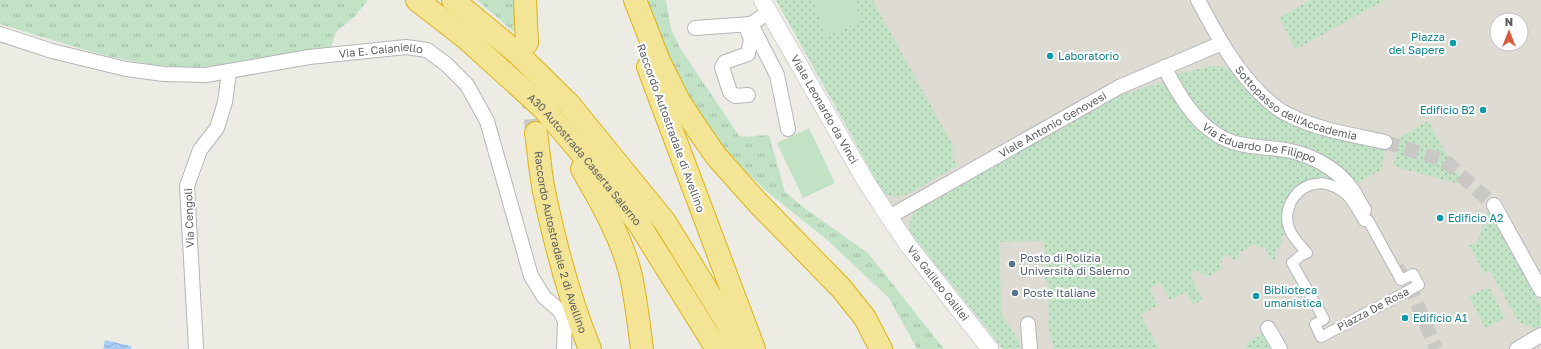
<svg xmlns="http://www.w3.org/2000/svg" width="1541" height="349" font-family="'Golos Text',sans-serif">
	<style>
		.education { fill: #dddbd2; fill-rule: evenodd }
		.grass { fill: url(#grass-tufts) }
		.park { fill: url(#park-dots) }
		.pitch { fill: #c2e2c6 }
		.water { fill: url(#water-waves) }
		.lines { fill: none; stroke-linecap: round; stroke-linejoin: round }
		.minor-tunnel { stroke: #c9c8c4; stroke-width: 14; stroke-dasharray: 14 7; stroke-linecap: butt }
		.motorway-tunnel { stroke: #c9c8c4; stroke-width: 22; stroke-dasharray: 22 11; stroke-linecap: butt }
		.pedestrian-casing { stroke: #b4b5ba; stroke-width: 12 }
		.minor-casing { stroke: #b4b5ba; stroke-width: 16 }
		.tertiary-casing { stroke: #b4b5ba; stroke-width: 18 }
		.motorway-casing { stroke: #dcb315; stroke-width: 24 }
		.pedestrian { stroke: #fff; stroke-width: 10 }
		.minor { stroke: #fff; stroke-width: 14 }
		.tertiary { stroke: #fff; stroke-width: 17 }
		.motorway { stroke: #f3e595; stroke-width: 22 }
		.culture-dot { fill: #0f9aa8; stroke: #fff; stroke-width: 1.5 }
		.service-dot { fill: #5c6f8a; stroke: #fff; stroke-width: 1.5 }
		.labels { text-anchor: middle; stroke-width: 4; stroke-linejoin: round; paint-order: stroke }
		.culture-label { font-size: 11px; fill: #0d838f; stroke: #fff; text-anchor: start }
		.street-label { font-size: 11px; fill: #5c5e63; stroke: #fff }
		.service-label { font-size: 11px; fill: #4e5e75; stroke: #fff; text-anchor: start }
	</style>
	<defs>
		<pattern id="grass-tufts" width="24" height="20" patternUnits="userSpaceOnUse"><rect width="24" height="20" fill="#c2e2c6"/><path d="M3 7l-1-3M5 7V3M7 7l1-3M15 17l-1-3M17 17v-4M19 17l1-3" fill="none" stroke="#a1baa4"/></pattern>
		<pattern id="park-dots" width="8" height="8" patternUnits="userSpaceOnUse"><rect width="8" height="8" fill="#c2e2c6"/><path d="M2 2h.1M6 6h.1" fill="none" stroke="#a1baa4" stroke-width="1.8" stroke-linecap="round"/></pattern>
		<pattern id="water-waves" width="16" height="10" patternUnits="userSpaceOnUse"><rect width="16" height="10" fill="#aacdf7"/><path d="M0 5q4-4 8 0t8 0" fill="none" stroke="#8eaacc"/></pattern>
	</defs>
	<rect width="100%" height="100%" fill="#edece4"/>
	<!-- education -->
	<path class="education" d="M776,0H1541V349H1002L910,232L884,194ZM1497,20H1521V44H1497Z"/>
	<!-- grass -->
	<path class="grass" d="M0,0H368L355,16L336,32L331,48C288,55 245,66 202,67C133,70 65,43 0,24Z
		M477,0H516V7L514,32Z
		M645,0H666L671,29L680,48L740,137L769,135L785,192L803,207L868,253L944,349H917L889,298L825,238L766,191L729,155L703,121L675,72Z"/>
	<!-- park -->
	<path class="park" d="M776,0H874V3L951,142L954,151L952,156L957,166L908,194L897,197L884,194Z
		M1311,0H1385L1296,49L1279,18Z
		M1213,66L1224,67L1235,73L1252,92L1368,143L1386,149L1381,170L1356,183C1348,176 1341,167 1333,161C1316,149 1294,142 1273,140C1256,139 1238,139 1222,130C1205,119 1189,96 1178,79L1177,74Z
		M1163,82L1167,83L1190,118L1283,155L1315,165L1331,178L1334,185H1310L1290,203L1289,229L1281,238L1282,245L1277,249L1274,264L1264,246L1258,249L1255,244L1238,253L1240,257L1233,261L1228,254L1221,259L1222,262L1219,264L1222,269L1207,277L1204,273L1201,274L1198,270L1190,275L1203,300L1193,305L1186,292L1170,300L1160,282L1149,288L1158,305L1141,315L1159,349H1054L1048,325L1049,317L1048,283H1046L1044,241L999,242L1002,315L1019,341L1020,349H1003L910,232C909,224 910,217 915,211L1075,118L1124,94Z
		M1428,121L1464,185L1393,166L1401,137Z
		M1491,208L1518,257L1541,307V328C1534,330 1526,325 1519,322L1490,271L1484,273L1469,246L1477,242L1488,210Z
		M1489,287L1505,318L1485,328L1469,296Z
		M1262,334L1271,349H1248L1245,344Z"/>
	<!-- pitch -->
	<path class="pitch" d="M813,0H854L862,22L826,35Z
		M809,128L835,183L803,198L777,143Z"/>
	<!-- water -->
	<path class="water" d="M105,340L131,346V349H103Z"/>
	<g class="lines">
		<!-- minor-tunnel -->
		<path class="minor-tunnel" d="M1385,142L1445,161L1494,205
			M1397,267L1414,296L1436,349"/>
		<!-- motorway-tunnel -->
		<path class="motorway-tunnel" d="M532,86L536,133"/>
		<!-- pedestrian casing -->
		<g class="pedestrian-casing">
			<path id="pedestrian" d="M1322,183C1348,188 1352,201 1364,221L1368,220L1401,280L1413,274L1419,285L1321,337L1315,324L1324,319L1292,263L1300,256L1307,253C1301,246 1291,236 1289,228C1283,211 1293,191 1310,185C1314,184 1318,184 1322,183Z"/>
		</g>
		<!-- minor casing -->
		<g class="minor-casing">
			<g id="minor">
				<path id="s1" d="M1198,0C1217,35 1233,67 1262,95C1270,103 1279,111 1289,115C1318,130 1353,135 1385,142"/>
				<path d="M769,12L751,24L777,75L788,129"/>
				<path d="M746,27L751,39L748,54L725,62L722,67L730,92L735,96L748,95"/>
				<path d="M695,28L751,24"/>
				<path id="s2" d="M0,34L52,51L126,69L164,74L206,75L309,57L406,47L427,50L446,64L467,85L487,121L531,276L544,297L560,311L565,321L564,349"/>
				<path id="s3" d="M1164,67C1177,91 1192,119 1216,134C1235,147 1256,146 1278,149C1307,152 1337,167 1353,191C1357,197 1360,204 1364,210"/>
				<path d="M1494,205L1541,290"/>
				<path id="s4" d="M889,217L1119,87L1222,43"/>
				<path d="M1028,324L1030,349"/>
				<path d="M1268,328L1280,349"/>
				<path d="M196,349L187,186L200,150L217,128L225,102L229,72"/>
				<path d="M1517,349L1541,335"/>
			</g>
		</g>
		<!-- tertiary casing -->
		<g class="tertiary-casing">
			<g id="tertiary">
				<path id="s5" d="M762,0L865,180L889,217L908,245L990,349"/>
			</g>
		</g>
		<!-- motorway casing -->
		<g class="motorway-casing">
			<g id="motorway">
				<path id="s6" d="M417,0L467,39L543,108L584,156L639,224L717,349"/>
				<path d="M453,0L516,52L569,104L665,222L726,321L740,349"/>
				<path d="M525,0L527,43"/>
				<path d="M635,0L659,61L679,101L698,130L716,156L757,202L841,288L865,318L881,349"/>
				<path d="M648,67L754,349"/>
				<path id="s7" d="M536,133C539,152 540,172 544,191C555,244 569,298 590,349"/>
				<path d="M582,169C601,202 622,238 631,276C636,300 639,325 642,349"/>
			</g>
		</g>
		<!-- pedestrian -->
		<use href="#pedestrian" class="pedestrian"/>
		<!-- minor -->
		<use href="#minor" class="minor"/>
		<!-- tertiary -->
		<use href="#tertiary" class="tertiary"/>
		<!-- motorway -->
		<use href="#motorway" class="motorway"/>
	</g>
	<!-- markers -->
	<g class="culture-dot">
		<circle cx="1453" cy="43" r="4"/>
		<circle cx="1050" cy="56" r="4"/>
		<circle cx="1483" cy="110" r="4"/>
		<circle cx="1440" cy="218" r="4"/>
		<circle cx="1256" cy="296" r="4"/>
		<circle cx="1405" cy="318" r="4"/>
	</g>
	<g class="service-dot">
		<circle cx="1012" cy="264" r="4"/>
		<circle cx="1015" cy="293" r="4"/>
	</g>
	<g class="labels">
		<!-- culture labels -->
		<g class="culture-label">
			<text x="1445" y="41" text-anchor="end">Piazza<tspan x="1445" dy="13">del Sapere</tspan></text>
			<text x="1058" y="60">Laboratorio</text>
			<text x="1475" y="114" text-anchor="end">Edificio B2</text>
			<text x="1448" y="222">Edificio A2</text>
			<text x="1264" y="294">Biblioteca<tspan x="1264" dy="13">umanistica</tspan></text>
			<text x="1413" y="322">Edificio A1</text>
		</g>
		<!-- street labels -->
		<g class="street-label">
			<text dy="4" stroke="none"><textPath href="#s2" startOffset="388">Via E. Caianiello</textPath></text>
			<text dy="4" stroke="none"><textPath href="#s1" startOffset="149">Sottopasso dell'Accademia</textPath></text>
			<text dy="4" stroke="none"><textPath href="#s5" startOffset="126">Viale Leonardo da Vinci</textPath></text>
			<text dy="4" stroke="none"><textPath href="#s4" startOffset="188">Viale Antonio Genovesi</textPath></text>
			<text transform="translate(671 128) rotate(70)" y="4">Raccordo Autostradale di Avellino</text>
			<text dy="4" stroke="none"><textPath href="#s3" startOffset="130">Via Eduardo De Filippo</textPath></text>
			<text dy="4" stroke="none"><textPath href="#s6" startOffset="232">A30 Autostrada Caserta Salerno</textPath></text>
			<text transform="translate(189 218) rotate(-92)" y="4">Via Cengoli</text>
			<text dy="4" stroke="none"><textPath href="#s7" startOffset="112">Raccordo Autostradale 2 di Avellino</textPath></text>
			<text dy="4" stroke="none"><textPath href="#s5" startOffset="334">Via Galileo Galilei</textPath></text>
			<text transform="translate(1373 309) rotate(-28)" y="4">Piazza De Rosa</text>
		</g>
		<!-- service labels -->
		<g class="service-label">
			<text x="1020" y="262">Posto di Polizia<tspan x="1020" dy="13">Università di Salerno</tspan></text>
			<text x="1023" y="297">Poste Italiane</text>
		</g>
	</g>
	<!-- north arrow -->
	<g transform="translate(1509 32)"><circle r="19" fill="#ffffff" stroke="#bebfc1"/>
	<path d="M0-3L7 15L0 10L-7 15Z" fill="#d95b3e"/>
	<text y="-6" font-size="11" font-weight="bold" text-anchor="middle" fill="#5c5e63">N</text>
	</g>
</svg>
